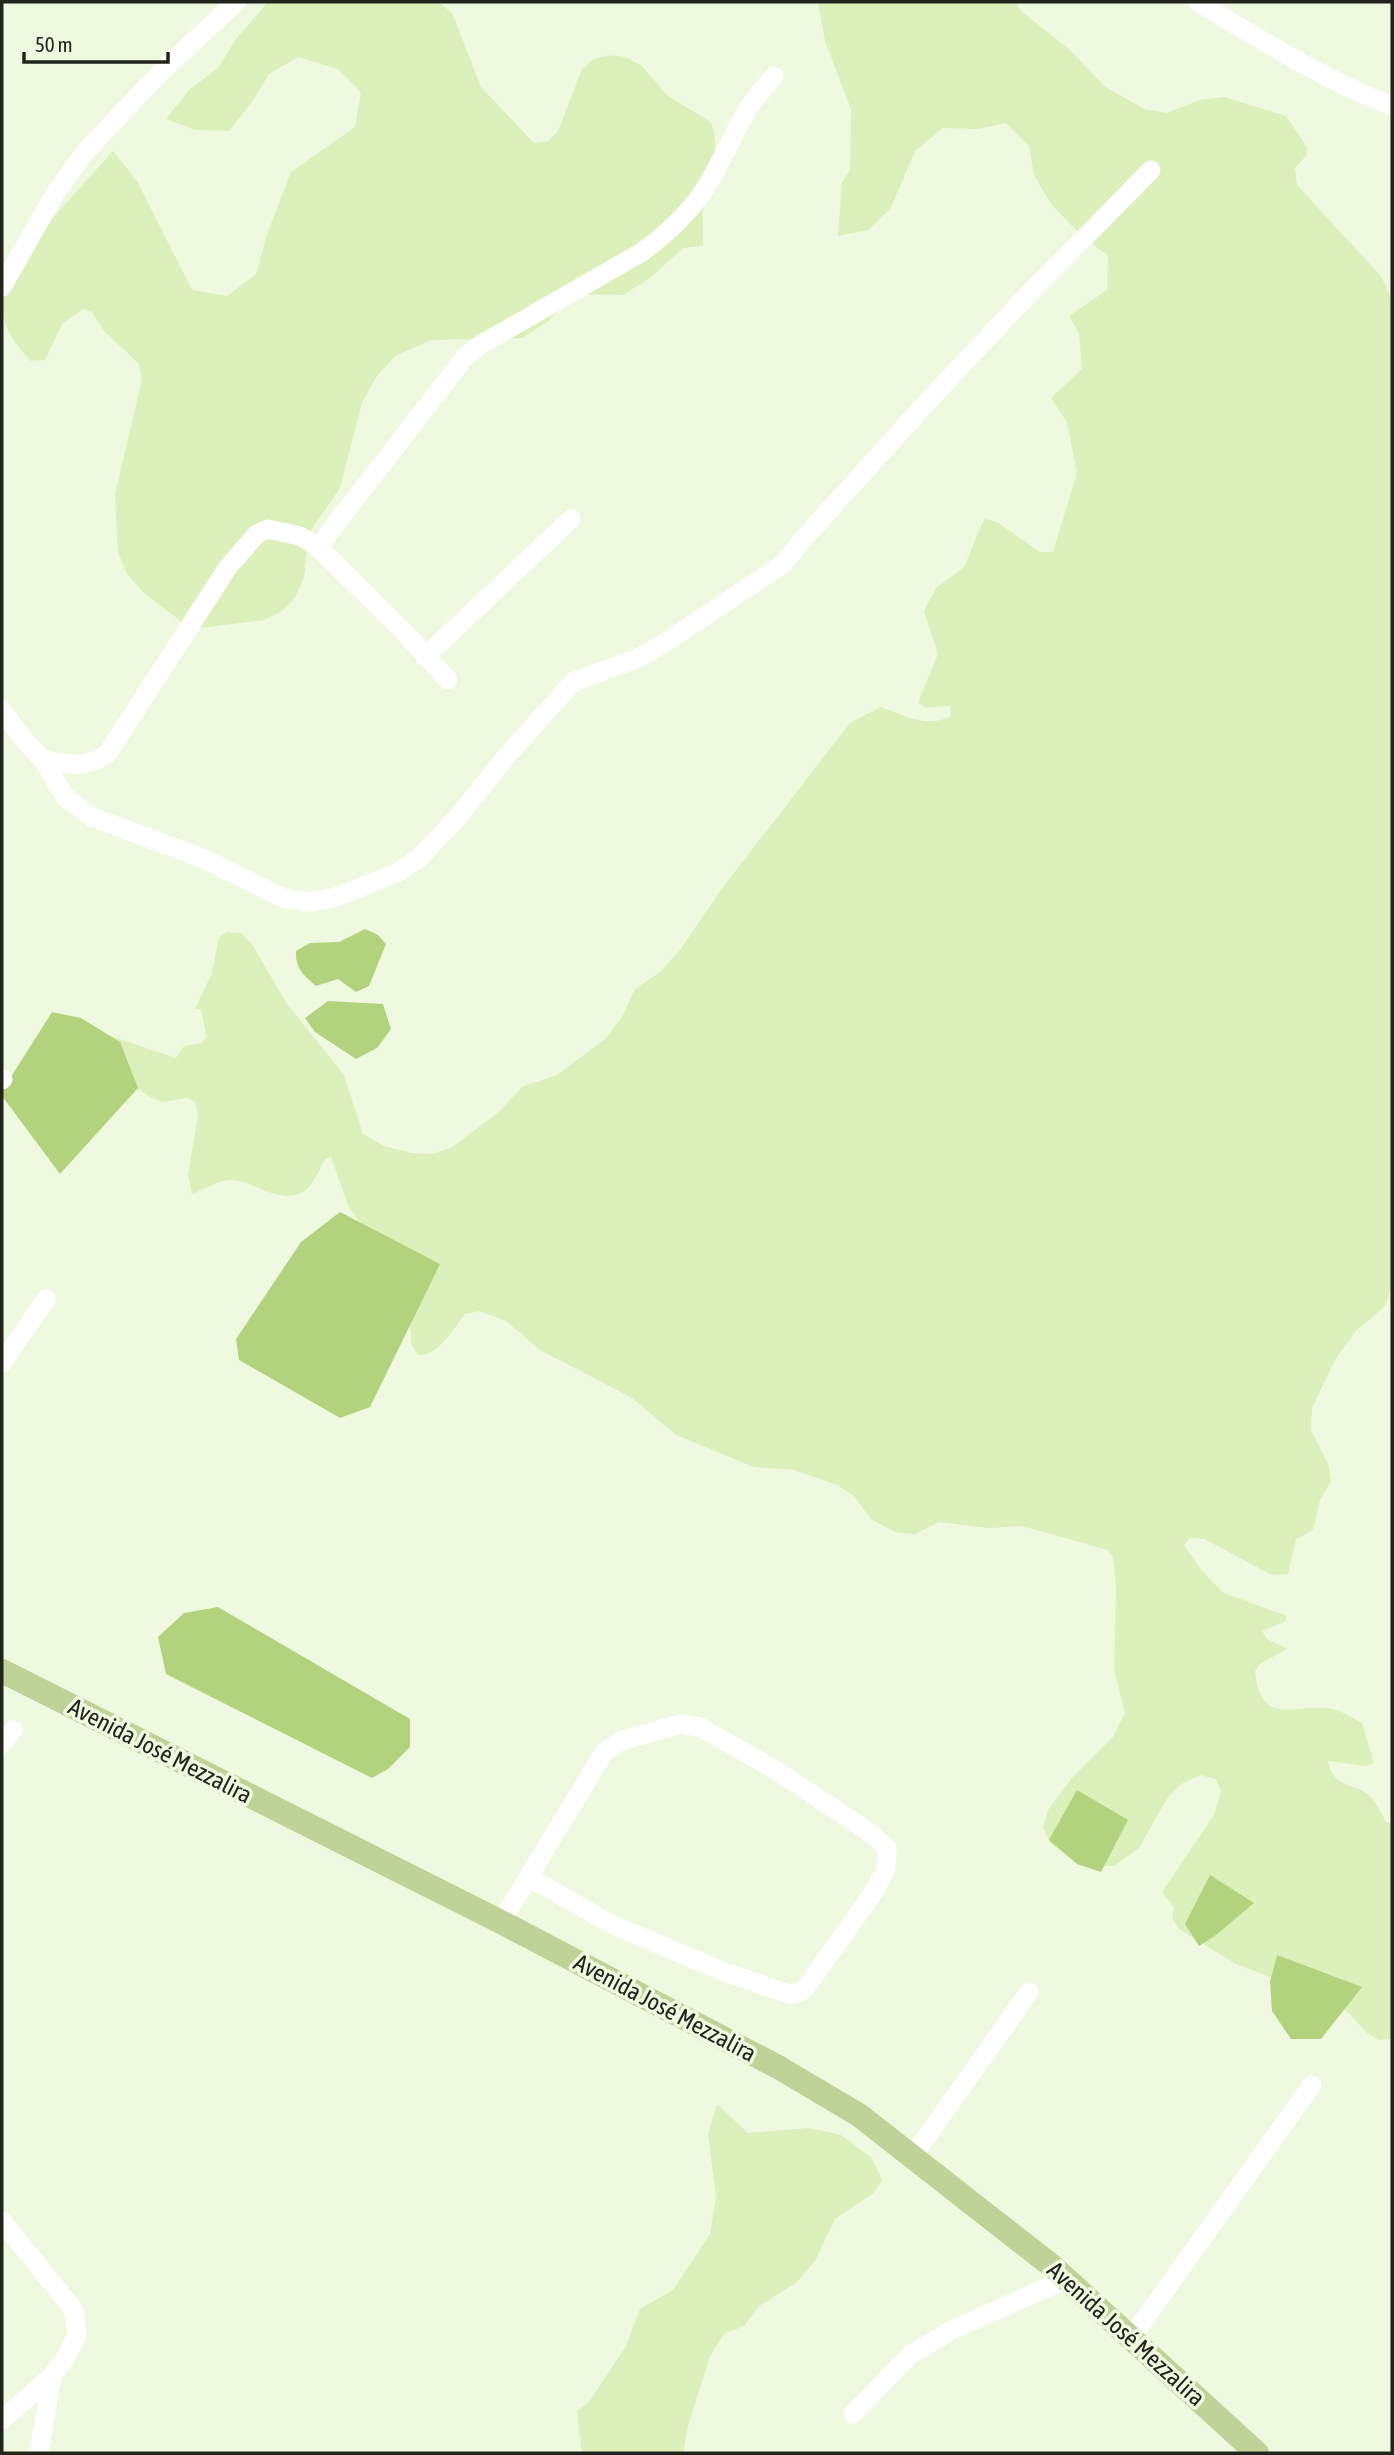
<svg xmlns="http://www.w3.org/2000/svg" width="1394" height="2455" font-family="'Asap Condensed',sans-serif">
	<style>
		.green { fill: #dbf0ba }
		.water { fill: #b3d27e }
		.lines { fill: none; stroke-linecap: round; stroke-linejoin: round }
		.minor { stroke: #fff; stroke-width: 19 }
		.major { stroke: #bfd398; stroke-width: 24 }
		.labels { text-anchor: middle; stroke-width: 7; stroke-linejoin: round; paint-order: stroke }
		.street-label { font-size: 24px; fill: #22251c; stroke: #eff9e0 }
	</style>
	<rect width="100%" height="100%" fill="#eff9e0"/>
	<!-- green -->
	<path class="green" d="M268,2H439L452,13L481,87L534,143L548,141L558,131L582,69L594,59L610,55L625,57L642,66L668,96L711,122C722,154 708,170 704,200C702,215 703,231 703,246L683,248L650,278L623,295L571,294L550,320L522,338L431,340L395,356L376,377L362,403L340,488L309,533L304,577L295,598L282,611L264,620L199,628L182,622L145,594L127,574L118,552L115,494L142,380L139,364L103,330L92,312L83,309L62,324L45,360L31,361C13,343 0,324 2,295C7,262 88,180 113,151L137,181L192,290L227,296L256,274L267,234L291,172L355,127L361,92L338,69L298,57L269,74L252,102L229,131L195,130L166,119L189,90L218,68L236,39Z
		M818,2H1016L1021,11L1070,50L1104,86L1144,109L1166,113L1200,100L1224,97L1286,116L1307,147L1306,156L1295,168L1297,185L1381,276L1392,300V1287L1385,1306L1356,1331L1336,1358L1312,1408L1311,1430L1329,1466L1331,1481L1320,1500L1313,1530L1296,1539L1288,1574L1272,1575L1204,1539L1190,1538L1184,1545L1202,1571L1224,1593L1287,1616L1284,1622L1262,1631L1267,1639L1287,1649L1260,1664L1255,1671C1261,1724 1288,1706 1327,1708C1339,1709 1352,1718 1362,1723L1374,1763L1366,1766L1328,1761C1332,1789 1356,1782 1371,1797C1377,1803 1382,1815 1386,1822L1392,1823V2039L1380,2040L1367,2033L1339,2003L1236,1964L1179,1929L1172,1918L1174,1908L1162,1892L1214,1815L1221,1792L1216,1779L1200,1775L1181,1784L1168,1797L1139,1848L1114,1866H1081L1050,1843L1043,1827L1048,1810L1072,1778L1113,1737L1125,1713L1114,1669L1116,1589L1113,1557L1108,1550L1022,1526L987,1528L939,1522L915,1534L895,1532L871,1519L854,1496L837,1485L794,1470L754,1467L676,1435L632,1398L540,1350L506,1321L480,1311L465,1314C453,1329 439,1356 418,1355L411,1344L409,1289L349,1208L331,1157L325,1159C320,1168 315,1181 308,1188C283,1210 255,1179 229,1180C217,1181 203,1190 192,1194L188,1175L198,1115L195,1102L187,1098L162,1102L148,1096L119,1075L105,1034L176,1058L184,1046L201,1043L207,1038L201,1009H195L212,973L219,937L227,932L241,933L252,944L287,1004L344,1075L363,1134L384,1146L412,1153L432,1154L451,1148L500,1111L522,1087L557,1075L606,1038L622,1017L635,989L660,972L680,950L723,887L850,723L880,707C904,715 927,729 951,716L950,706L926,708L918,703L938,654L924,611L936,588L964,567L984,519L997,522L1040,552H1053L1077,473L1067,422L1051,398L1082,369L1079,333L1069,316L1107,290L1108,256L1079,233L1051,204L1034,175L1029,146L1006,123L978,129L943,128L915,151L891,208L868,230L838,236L842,182L850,170L851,109L825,41Z
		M717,2104L748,2133L809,2128L841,2135L872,2158L882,2180L874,2193L835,2219L815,2261L796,2283L759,2306L744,2326L724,2334L710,2356L688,2426L683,2453H582L577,2411L589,2402L626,2346L640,2309L673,2290L710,2234L716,2197L708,2134Z"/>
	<!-- water -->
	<path class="water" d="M365,929L378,935L386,944L369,986L356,992L338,979L316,986C304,976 295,968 296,951L310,943L339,942Z
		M328,1001L383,1004L391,1029L377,1048L356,1059L315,1032L305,1018Z
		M52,1012L81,1018L120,1042L138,1088L60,1174L2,1096V1091Z
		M340,1212L440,1264L370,1407L340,1418L239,1360L236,1339L301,1242Z
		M218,1607L410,1719V1747L388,1769L372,1778L166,1674L158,1637L184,1613Z
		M1077,1790L1128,1820L1101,1872L1077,1864L1049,1840Z
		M1210,1875L1254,1903L1216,1935L1199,1946L1185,1924Z
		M1277,1955L1362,1987L1321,2039H1291L1272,2011L1270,1982Z"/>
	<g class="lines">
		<!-- minor -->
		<path class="minor" d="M1198,2C1260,39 1324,80 1392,106
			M2,287L56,192L86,151L160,73L236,2
			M318,547L465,357L480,345L642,252C664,236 684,218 700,196C719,169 731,138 747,110C755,98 765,87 774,76
			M425,657L571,519
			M2,710L24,740L43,760L65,797L92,817L202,858L283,898L308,902L333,898L397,873L419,858L457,818L506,757L573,682L636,659L666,642L783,564L805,537L929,400L1025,298L1151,170
			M43,760C71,764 84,770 108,753L228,567L257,534L268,529L300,536L318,547L405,633L448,680
			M2,1080L3,1079
			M2,1363L46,1299
			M2,1744L13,1730
			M501,1922L605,1751L621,1741L680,1724L700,1727L774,1769L872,1834L887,1848L886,1869L874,1892L804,1990L792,1995L722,1971L613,1925L528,1877
			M913,2156L1029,1992
			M2,2221L74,2310L77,2335L65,2359L52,2376L2,2420
			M1131,2338L1312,2085
			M853,2414L910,2355L952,2330L1066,2279
			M39,2453L52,2376"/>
		<!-- major -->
		<path class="major" d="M2,1671L501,1922L778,2067L859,2115L1052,2266L1257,2453"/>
	</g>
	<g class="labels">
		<!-- street labels -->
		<g class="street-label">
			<text transform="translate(160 1751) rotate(27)" y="8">Avenida José Mezzalira</text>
			<text transform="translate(665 2008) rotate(28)" y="8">Avenida José Mezzalira</text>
			<text transform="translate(1126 2334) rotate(42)" y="8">Avenida José Mezzalira</text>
		</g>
	</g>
	<!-- border -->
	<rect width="1394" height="2455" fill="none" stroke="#22251c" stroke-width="7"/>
	<!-- scale -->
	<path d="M24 52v10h144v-10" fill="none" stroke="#22251c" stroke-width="3.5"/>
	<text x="35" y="52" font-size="21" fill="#22251c" stroke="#eff9e0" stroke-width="5" paint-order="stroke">50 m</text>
</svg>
